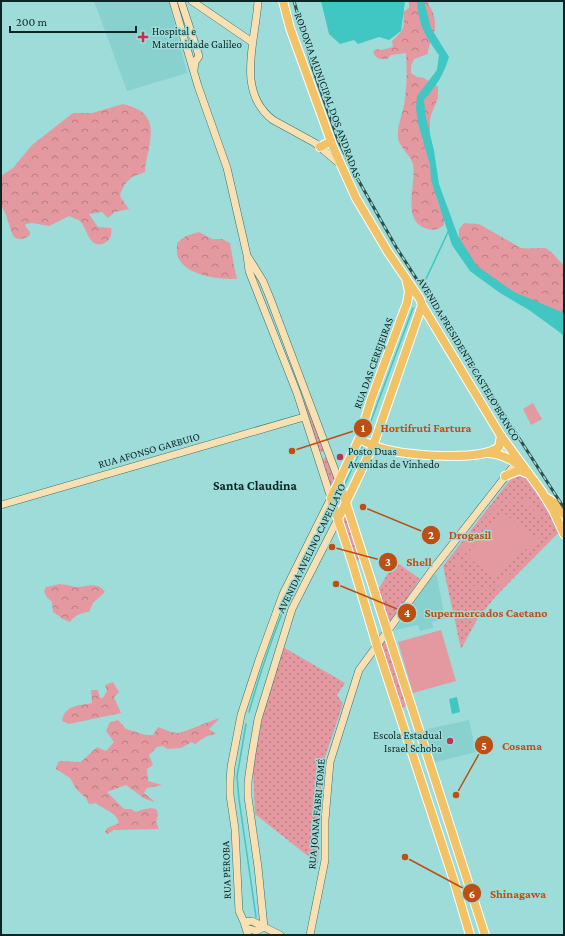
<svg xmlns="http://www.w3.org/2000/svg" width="565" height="936" font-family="'Crimson Pro',serif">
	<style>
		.built { fill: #88d1ce }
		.grass { fill: url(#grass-dots) }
		.forest { fill: url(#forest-crowns) }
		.pitch { fill: #e499a1; fill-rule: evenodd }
		.water { fill: #40c6c3 }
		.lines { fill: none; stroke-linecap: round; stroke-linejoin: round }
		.stream { stroke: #40c6c3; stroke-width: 1.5 }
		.secondary-casing { stroke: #357270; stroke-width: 8 }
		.primary-casing { stroke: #fff; stroke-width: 10 }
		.secondary { stroke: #f8e0b2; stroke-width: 7 }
		.primary { stroke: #f1c266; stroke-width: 8 }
		.rail-casing { stroke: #2d504e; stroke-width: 3 }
		.rail { stroke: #9ddcd9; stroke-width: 1.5; stroke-dasharray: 4.5; stroke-linecap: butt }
		.poi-dot { fill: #c13152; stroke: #9ddcd9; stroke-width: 1.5 }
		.labels { text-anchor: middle; stroke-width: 3; stroke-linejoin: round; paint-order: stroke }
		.poi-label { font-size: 11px; fill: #0c2625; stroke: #9ddcd9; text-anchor: start }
		.street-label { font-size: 11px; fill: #0c2625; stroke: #9ddcd9 }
		.quarter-label { font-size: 13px; font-weight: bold; fill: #0c2625; stroke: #9ddcd9 }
		.leader { fill: none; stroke: #bc4f11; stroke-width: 1.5 }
		.callout-dot { fill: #bc4f11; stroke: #9ddcd9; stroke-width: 1.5 }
		.mark-label { font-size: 12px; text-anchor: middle; font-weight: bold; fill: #fff }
		.callout-label { font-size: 12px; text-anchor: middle; font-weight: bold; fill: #bc4f11; stroke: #9ddcd9; stroke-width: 3; stroke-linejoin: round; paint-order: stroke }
	</style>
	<defs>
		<pattern id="grass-dots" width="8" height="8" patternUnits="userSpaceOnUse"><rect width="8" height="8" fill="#e499a1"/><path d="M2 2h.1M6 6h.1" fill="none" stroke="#b77d83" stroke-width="1.8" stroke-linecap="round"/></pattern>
		<pattern id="forest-crowns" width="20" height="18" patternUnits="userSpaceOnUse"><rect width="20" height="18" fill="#e499a1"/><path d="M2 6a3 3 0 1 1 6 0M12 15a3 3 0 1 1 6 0" fill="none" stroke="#b77d83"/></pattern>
	</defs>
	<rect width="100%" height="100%" fill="#9ddcd9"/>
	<!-- built -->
	<path class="built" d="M94,1H169L187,73L127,91Z
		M435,574L437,576L445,619L432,622L433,628L428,629L420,631L418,625L395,630L432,576Z
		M469,720L476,752L432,763L423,730Z"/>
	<!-- grass -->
	<path class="grass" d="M304,400L325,449L322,452H319L303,401Z
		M327,456L336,479L331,488L322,462L324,458Z
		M519,476L527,479L540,497L559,532L495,597L478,618L461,649L443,566L510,480L514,477Z
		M345,510L361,559L354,562L341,522Z
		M395,561L420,579L391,621L388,619L378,590Z
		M383,640L388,645L406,705L405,707L402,708L398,706L379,645Z
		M283,647L345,683L337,695L343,704L322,766L318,864L255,814L253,766L263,715Z"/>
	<!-- forest -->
	<path class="forest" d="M409,1H430L428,4C434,11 437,24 434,32C432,40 428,47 428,54L414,59L411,66V73L417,77L424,78L438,87V98L431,115L430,121V157L437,199L444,218V225C439,229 435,231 428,229C400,223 417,182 413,164C410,154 399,147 398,138C397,126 402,116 404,105C407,87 407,71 406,53L391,55L387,59C379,59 376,59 373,52L376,49L382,50L393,47L392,41C404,30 405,28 403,12L409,8Z
		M123,104C130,106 141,109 145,115C158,129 145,156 145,172L132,177L125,184L120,194L121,198L129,209L115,212L108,218L102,212L89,214L98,227L111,228C112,234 111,239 106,242C91,252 87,230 81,222C78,219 73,218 69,216L49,226L32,223L26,224L25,226L30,232V235C24,239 20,241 14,237C9,229 7,211 1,207V176L13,168L32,145L73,113H92Z
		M464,223L479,224L521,248C529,249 537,248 544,248C551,249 559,261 564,266V329L477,276L459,242V229Z
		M199,232L212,239H222L230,243C232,255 234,267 237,279C220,279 189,277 179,259C176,255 177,248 177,243L186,236Z
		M60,584C66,584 72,587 77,587C88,587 97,581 105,592L93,603L89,612C82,612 74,616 70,622L63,619L53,612L52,602L46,596L44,591L46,587Z
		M113,682L119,692L114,697L121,713L69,724L62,721C65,704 79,706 92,703L91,690H98L100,698H103L107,691L105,685Z
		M220,718L209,729L216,734L207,736L195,744L192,742L181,748L167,749L163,746L157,747L149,755L153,765L147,769L148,781L162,785L147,788L144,793L155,802L145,799L126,785L107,792L124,809H131L136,812C142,810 151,806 157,810L158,815L156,822L159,829L114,830L107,834L105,832L107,828L119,823C116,811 105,811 96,803L89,804L86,798L77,790L70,778L56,769V767L59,761L81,762L97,747L106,751L114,742L106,731L110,722L118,720L126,729L146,735H153L158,727C164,729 170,732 176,733C181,734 212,720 220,718Z"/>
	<!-- pitch -->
	<path class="pitch" d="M533,403L542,419L531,425L523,409Z
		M517,498C537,502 548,520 538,539L502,584C482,599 452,586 457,559C459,549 491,511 500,504C505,500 510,499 517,498ZM515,501C522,502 529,504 534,510C539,516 540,523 539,531C536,540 507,574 499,582C477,598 452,577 463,553L501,507L507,503Z
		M503,512L532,537L495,580L466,555Z
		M441,630L456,681L413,693L398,642Z"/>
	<!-- water -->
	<path class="water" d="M321,1H405L401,31L389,40L379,37L358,44L354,40L340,44L329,34Z
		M417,1H424L431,28L449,57C443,76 437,85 424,100L426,117L434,151L439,184L458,236L477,266L514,292L564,313V336L558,331L529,310L500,293L470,271L452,245L431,180L430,165L418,123L416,108L417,96L437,70L439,55C425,35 419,27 417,1Z
		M457,697L460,712L452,714L449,699Z"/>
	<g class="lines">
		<!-- stream -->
		<path class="stream" d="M426,279L448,232
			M365,437L413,308
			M344,486L363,445
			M249,712C261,670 274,630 292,590C304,565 318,541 330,516
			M246,724L237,777L239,799L256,917
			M259,934V935"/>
		<!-- secondary casing -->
		<g class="secondary-casing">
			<path id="secondary" d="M173,1L198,86L227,168L247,255L249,271L297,393L331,498L283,594L259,660L241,715L231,767L230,781V795L235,829L239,911L244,922L248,935
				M181,1L199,56L195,62L194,70
				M192,1L252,42
				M258,1C256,40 235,91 273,120L315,143L340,164
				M248,257L263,281L270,298L339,481
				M1,505L304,417
				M244,922L252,921L280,935
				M246,928L256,931L264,927L258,867L248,797V782L252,754L258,719L292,609L338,519
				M310,935L325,860V820L330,762L359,670L433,569L516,463"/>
		</g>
		<!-- primary casing -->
		<g class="primary-casing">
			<path id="primary" d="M283,1L290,28L333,147L356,198L388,252L420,299L422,305L501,436L540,489L553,510L564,534
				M320,147L331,141
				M406,278L409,292L407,303L371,400L359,439L331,498L353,565L377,646L454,881L470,935
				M359,439C367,443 375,447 384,449C407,455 480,462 499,447L501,436
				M488,453C500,454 512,459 521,467
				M505,476L520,470L526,473
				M339,481L485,935
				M547,498L558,505L564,514
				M338,519L373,446L422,305"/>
		</g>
		<!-- secondary -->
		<use href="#secondary" class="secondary"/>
		<!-- primary -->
		<use href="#primary" class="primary"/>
		<!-- rail casing -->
		<g class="rail-casing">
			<path id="rail" d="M294,1L313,69L338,140L356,176L396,247L564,508"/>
		</g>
		<!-- rail -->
		<use href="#rail" class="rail"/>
	</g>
	<!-- markers -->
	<g class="poi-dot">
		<path d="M141 31h4v4h4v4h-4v4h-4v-4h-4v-4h4z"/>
		<circle cx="340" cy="457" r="4"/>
		<circle cx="450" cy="741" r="4"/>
	</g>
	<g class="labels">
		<!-- poi labels -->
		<g class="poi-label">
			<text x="152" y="35">Hospital e<tspan x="152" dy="13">Maternidade Galileo</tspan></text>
			<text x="348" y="455">Posto Duas<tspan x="348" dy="13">Avenidas de Vinhedo</tspan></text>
			<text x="442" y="739" text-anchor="end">Escola Estadual<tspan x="442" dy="13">Israel Schoba</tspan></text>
		</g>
		<!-- street labels -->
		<g class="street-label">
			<text transform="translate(328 95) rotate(70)" y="4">RODOVIA MUNICIPAL DOS ANDRADAS</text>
			<text transform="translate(469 359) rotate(59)" y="4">AVENIDA PRESIDENTE CASTELO BRANCO</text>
			<text transform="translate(373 363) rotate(-70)" y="4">RUA DAS CEREJEIRAS</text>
			<text transform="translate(149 450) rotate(-16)" y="4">RUA AFONSO GARBUIO</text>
			<text transform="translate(311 548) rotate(-64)" y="4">AVENIDA AVELINO CAPELLATO</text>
			<text transform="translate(316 814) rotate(-85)" y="4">RUA JOANA FABRI TOMÉ</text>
			<text transform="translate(226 870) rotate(-92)" y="4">RUA PEROBA</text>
		</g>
		<!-- quarter labels -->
		<g class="quarter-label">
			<text x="255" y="490">Santa Claudina</text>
		</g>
	</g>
	<!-- callouts -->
	<path class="leader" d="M292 451L363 428M363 507L431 535M332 547L388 562M336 584L407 613M456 795L484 745M405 857L472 893"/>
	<g class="callout-dot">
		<circle cx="292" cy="451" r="4"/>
		<circle cx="363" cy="507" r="4"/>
		<circle cx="332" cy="547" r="4"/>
		<circle cx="336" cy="584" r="4"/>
		<circle cx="456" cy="795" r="4"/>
		<circle cx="405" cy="857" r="4"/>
		<circle cx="363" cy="428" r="10"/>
		<circle cx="431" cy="535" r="10"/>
		<circle cx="388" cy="562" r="10"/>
		<circle cx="407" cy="613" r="10"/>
		<circle cx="484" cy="745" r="10"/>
		<circle cx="472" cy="893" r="10"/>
	</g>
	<g class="mark-label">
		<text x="363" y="432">1</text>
		<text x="431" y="539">2</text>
		<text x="388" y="566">3</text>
		<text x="407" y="617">4</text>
		<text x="484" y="750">5</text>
		<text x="472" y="898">6</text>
	</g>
	<g class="callout-label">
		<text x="426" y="432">Hortifruti Fartura</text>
		<text x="470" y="539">Drogasil</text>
		<text x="419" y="566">Shell</text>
		<text x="486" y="617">Supermercados Caetano</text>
		<text x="522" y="750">Cosama</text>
		<text x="518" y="898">Shinagawa</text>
	</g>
	<!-- border -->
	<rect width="565" height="936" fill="none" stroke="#0c2625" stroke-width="4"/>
	<!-- scale -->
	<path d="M10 26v6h126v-6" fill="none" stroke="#0c2625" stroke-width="2"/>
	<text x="16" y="26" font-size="12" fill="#0c2625" stroke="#9ddcd9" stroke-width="3" paint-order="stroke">200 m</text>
</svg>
